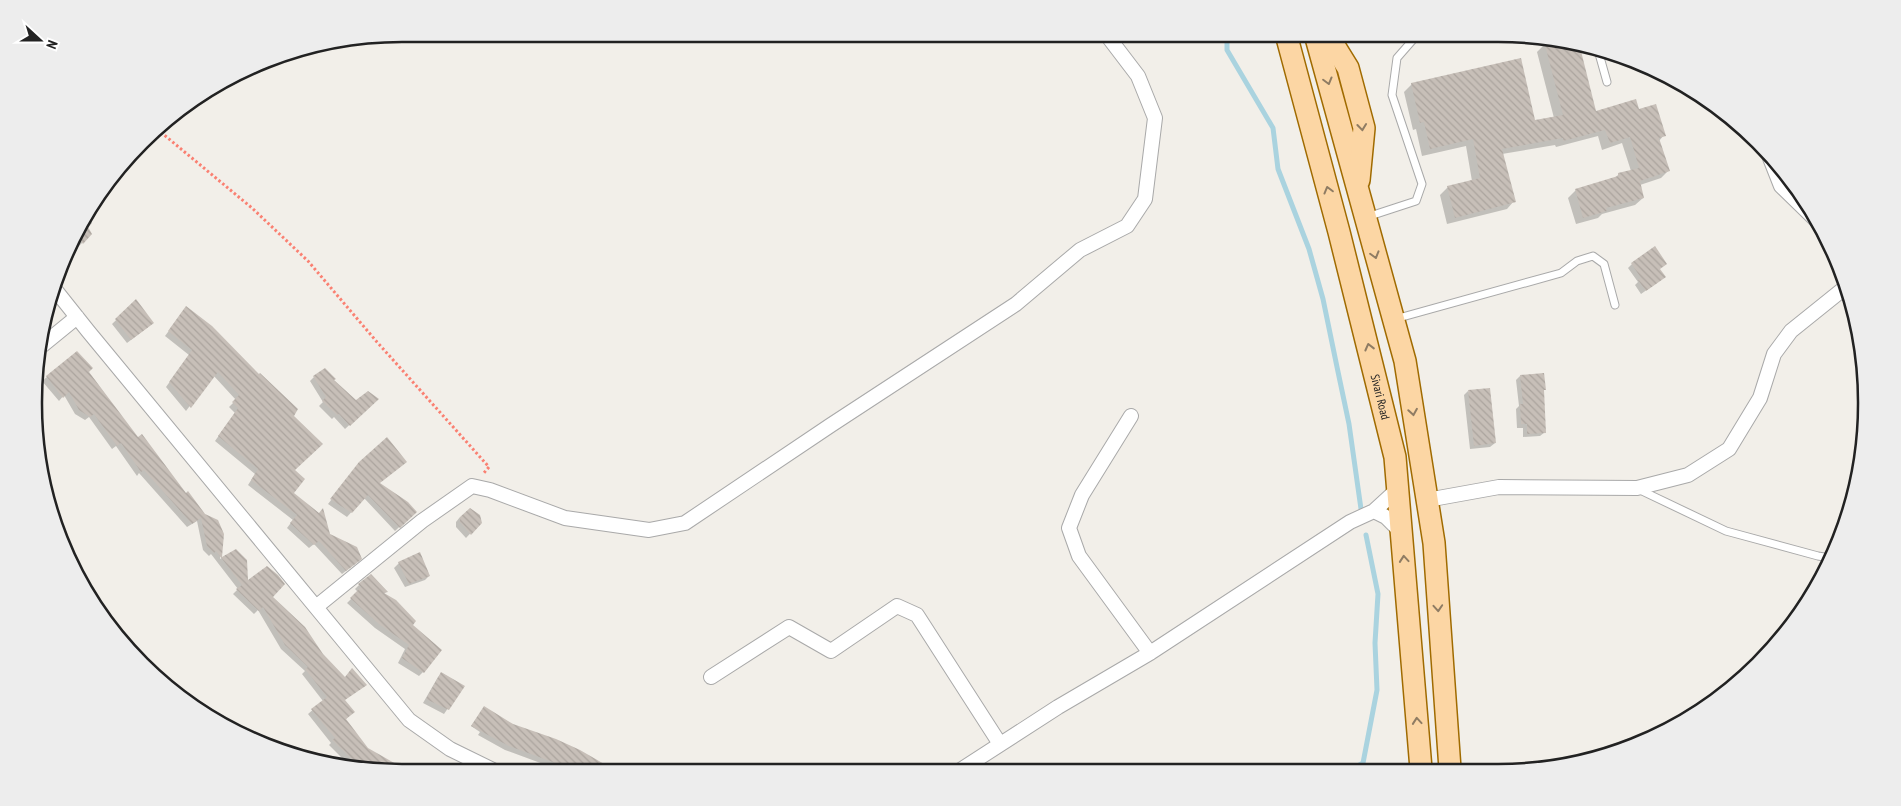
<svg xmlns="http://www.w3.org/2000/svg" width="1901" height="806" font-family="'PT Sans Narrow',sans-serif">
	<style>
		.shadow { fill: #0003 }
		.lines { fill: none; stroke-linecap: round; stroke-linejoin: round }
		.stream { stroke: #aad3df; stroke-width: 5 }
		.building { fill: url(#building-back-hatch) }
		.lane-casing { stroke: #a9a9a9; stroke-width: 9 }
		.street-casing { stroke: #a9a9a9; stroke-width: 16 }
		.primary-casing { stroke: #a06b00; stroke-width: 24 }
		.path { stroke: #fa8072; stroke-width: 3; stroke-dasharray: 2.5 2.5; stroke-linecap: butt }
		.lane { stroke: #fff; stroke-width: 7 }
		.street { stroke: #fff; stroke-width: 14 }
		.primary { stroke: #fcd6a4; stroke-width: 21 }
		.oneway { stroke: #8f7c63 }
		.labels { text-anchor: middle; stroke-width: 4.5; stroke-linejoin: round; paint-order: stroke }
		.street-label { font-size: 12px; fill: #222; stroke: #fff }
		.rim { fill: none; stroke: #222; stroke-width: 2.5 }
	</style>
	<defs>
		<pattern id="building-back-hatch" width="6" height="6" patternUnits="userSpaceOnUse" patternTransform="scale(1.25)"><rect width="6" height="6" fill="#c7bfb8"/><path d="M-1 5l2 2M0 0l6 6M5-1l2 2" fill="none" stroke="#aba49e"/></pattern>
	</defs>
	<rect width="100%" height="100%" fill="#f2efe9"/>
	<!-- shadow -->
	<path class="shadow" d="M1551,43L1595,113L1639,111L1664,135L1659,141L1668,171L1661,178L1640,185L1643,198L1635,205L1602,214L1598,218L1576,224L1568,198L1576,190L1614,179L1618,175L1631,171L1622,143L1602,150L1598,136L1556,147L1555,145L1502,154L1514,201L1507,209L1447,224L1440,195L1447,188L1472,181L1466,146L1422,156L1416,129L1413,130L1404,92L1412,84L1534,122L1554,118L1537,52L1545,44Z
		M86,215L92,223L88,228L91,234L78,247L73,241Z
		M1632,264L1659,269L1665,277L1641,294L1635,285L1638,282L1628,268Z
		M136,301L148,327L127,343L112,324Z
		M186,308L292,416L294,470L292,493L329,535L356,563L342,574L314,544L309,548L287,528L293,520L248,485L255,474L215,441L235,413L229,407L236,400L213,375L186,411L166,387L189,355L165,336Z
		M77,353L88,371L138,439L222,535L220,559L236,550L247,583L271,597L345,679L365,685L344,700L353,712L345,720L367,749L409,772L347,763L329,745L331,743L308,714L323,701L302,674L305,671L281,649L258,610L254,614L233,594L238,589L211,554L209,556L203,550L197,521L187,527L139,473L137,476L116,446L112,449L89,417L85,420L75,414L64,395L59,401L42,381Z
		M1520,376L1545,389L1542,392L1545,432L1540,436L1523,437V428H1517L1516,409L1519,406L1516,380Z
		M314,377L356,402L377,399L345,429L334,417L332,419L319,406L323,402L310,381Z
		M1468,391L1495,443L1490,447L1470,449L1464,395Z
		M360,463L379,484L415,512L395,531L364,498L347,517L328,504Z
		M460,517L480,523L466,538L456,527V522Z
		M419,554L429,576L425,580L405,587L394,568L399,563Z
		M359,585L386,592L384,594L412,625L423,672L419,676L398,663L405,649L375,628L347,603L358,592L355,589Z
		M442,673L463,686L444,714L423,703L438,677Z
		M484,708L512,725L616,772H565L505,750L478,735L480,732L471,726Z"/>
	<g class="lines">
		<!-- stream -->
		<path class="stream" d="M1227,34V50L1273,128L1278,169L1309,249L1323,299L1337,367L1349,424L1361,509
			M1350,770L1363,763L1377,690L1375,643L1378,594L1366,535"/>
	</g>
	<!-- building -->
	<path class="building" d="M1544,41L1580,47L1596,111L1636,99L1639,109L1656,104L1666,136L1659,138L1670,171L1640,181L1644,198L1606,208L1607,211L1583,218L1575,189L1618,176V173L1639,168L1630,137L1610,143L1605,130L1563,141V138L1502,149L1516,202L1455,218L1447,186L1480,178L1473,139L1430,149L1424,122L1420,123L1411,83L1521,58L1535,120L1563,115Z
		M83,218L92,234L83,244L76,235Z
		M1655,246L1667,264L1660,269L1666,277L1646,291L1638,280L1641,278L1631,263Z
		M136,299L154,323L131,340L115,319Z
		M186,306L212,326L259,374L260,373L298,409L294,416L323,444L295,470L305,479L294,493L319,513L323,508L330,534L357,547L362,559L346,571L319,541L314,545L290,523L297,515L251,480L258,469L218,436L238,408L232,402L239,395L218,372L191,408L169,382L192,350L168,331Z
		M77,351L93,368L89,372L138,437L142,434L186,493L188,491L205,514L218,520L224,534L222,557L236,549L247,560L248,580L267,566L278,575L285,584L273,597L305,627L323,654L345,677L352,668L367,685L345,700L355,712L346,719L368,748L410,772L358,765L332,740L335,738L311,709L327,697L305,669L308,667L285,645L263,607L259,611L236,589L242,585L216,551L214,553L207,546L201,518L192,524L144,470L141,472L121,443L117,446L94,414L90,417L79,410L69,392L63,398L46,376Z
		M325,368L336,379L334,380L356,400L368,391L379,399L350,426L339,414L337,415L322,401L326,397L313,376Z
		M1544,373L1546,390H1544L1546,433L1527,434V424H1521L1520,404H1523L1520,375Z
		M1490,388L1496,443L1474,446L1468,390Z
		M387,437L407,462L380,483L408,502L417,512L400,528L368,495L352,513L330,499L359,462Z
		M470,508L480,515L482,523L471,535L460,522V517Z
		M420,552L430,576L409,584L398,562Z
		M371,574L388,592L384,593L396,600L416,621L413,625L442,650L424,673L402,658L409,645L379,624L350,598L361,587L358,584Z
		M441,672L465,686L449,710L426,699Z
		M484,706L513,724L556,739L580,750L618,772H580L509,746L471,726Z"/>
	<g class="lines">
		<!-- lane casing -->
		<g class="lane-casing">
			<path id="lane" d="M1598,50L1607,82
				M1367,217L1416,201L1422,184L1392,95L1397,58L1418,34
				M1395,319L1561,273L1577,261L1593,256L1604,264L1615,305
				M1638,489L1726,531L1818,556L1830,558"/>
		</g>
		<!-- street casing -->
		<g class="street-casing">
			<path id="street" d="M1768,153L1781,186L1817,221
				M53,287L88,331L409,720L450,749L497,772
				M39,348L77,317
				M1131,416L1082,495L1069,528L1079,556L1150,653
				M1427,500L1499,487L1637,488L1688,475L1729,449L1760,398L1774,354L1791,331L1847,286
				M1374,511L1386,517L1401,532
				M316,607L422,521L472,486L490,490L565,518L649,530L685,523L831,425L1016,304L1080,250L1127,226L1145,199L1155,118L1138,76L1106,34
				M711,677L789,627L831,651L897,606L917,615L1000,744
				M959,771L1058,707L1150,653L1350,522L1374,511L1398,489"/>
		</g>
		<!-- primary casing -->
		<g class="primary-casing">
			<g id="primary">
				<path id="s1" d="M1286,34L1339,232L1395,457L1421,769"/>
				<path d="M1315,34L1405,361L1434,543L1450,769"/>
				<path d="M1327,34L1348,68L1364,128L1359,180"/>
			</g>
		</g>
		<!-- path -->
		<path class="path" d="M157,129L252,208L308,261L377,342L489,467L483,474"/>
		<!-- lane -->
		<use href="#lane" class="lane"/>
		<!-- street -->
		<use href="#street" class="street"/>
		<!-- primary -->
		<use href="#primary" class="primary"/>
	</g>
	<!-- one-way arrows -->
	<defs><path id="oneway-chevron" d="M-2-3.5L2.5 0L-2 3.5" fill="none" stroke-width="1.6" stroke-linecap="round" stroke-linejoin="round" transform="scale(1.25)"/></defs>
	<g class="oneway">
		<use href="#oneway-chevron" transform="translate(1328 81) rotate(75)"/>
		<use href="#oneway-chevron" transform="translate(1362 127) rotate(84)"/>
		<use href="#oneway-chevron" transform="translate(1328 190) rotate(-105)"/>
		<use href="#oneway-chevron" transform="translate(1375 255) rotate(74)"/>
		<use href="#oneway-chevron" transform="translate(1369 347) rotate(-104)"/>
		<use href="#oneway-chevron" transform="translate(1413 412) rotate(81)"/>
		<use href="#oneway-chevron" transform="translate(1404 559) rotate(-95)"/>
		<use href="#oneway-chevron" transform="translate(1438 608) rotate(86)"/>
		<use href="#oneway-chevron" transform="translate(1417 721) rotate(-95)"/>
	</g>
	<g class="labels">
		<!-- street labels -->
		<g class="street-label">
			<text dy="4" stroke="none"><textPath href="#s1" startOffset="375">Sivari Road</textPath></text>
		</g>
	</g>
	<!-- crop -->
	<path d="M0 0H1901V806H0ZM402 42H1498A360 360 0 0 1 1858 402V404A360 360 0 0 1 1498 764H402A360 360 0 0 1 42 404V402A360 360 0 0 1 402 42Z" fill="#ededed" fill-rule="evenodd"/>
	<path class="rim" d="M402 42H1498A360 360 0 0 1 1858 402V404A360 360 0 0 1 1498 764H402A360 360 0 0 1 42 404V402A360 360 0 0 1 402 42Z"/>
	<!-- north arrow -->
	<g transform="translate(40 40) rotate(111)" stroke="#ffffff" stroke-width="4" paint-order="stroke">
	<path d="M0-4L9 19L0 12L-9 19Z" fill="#222222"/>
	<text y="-8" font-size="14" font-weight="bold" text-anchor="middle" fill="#222222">N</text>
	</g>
</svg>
